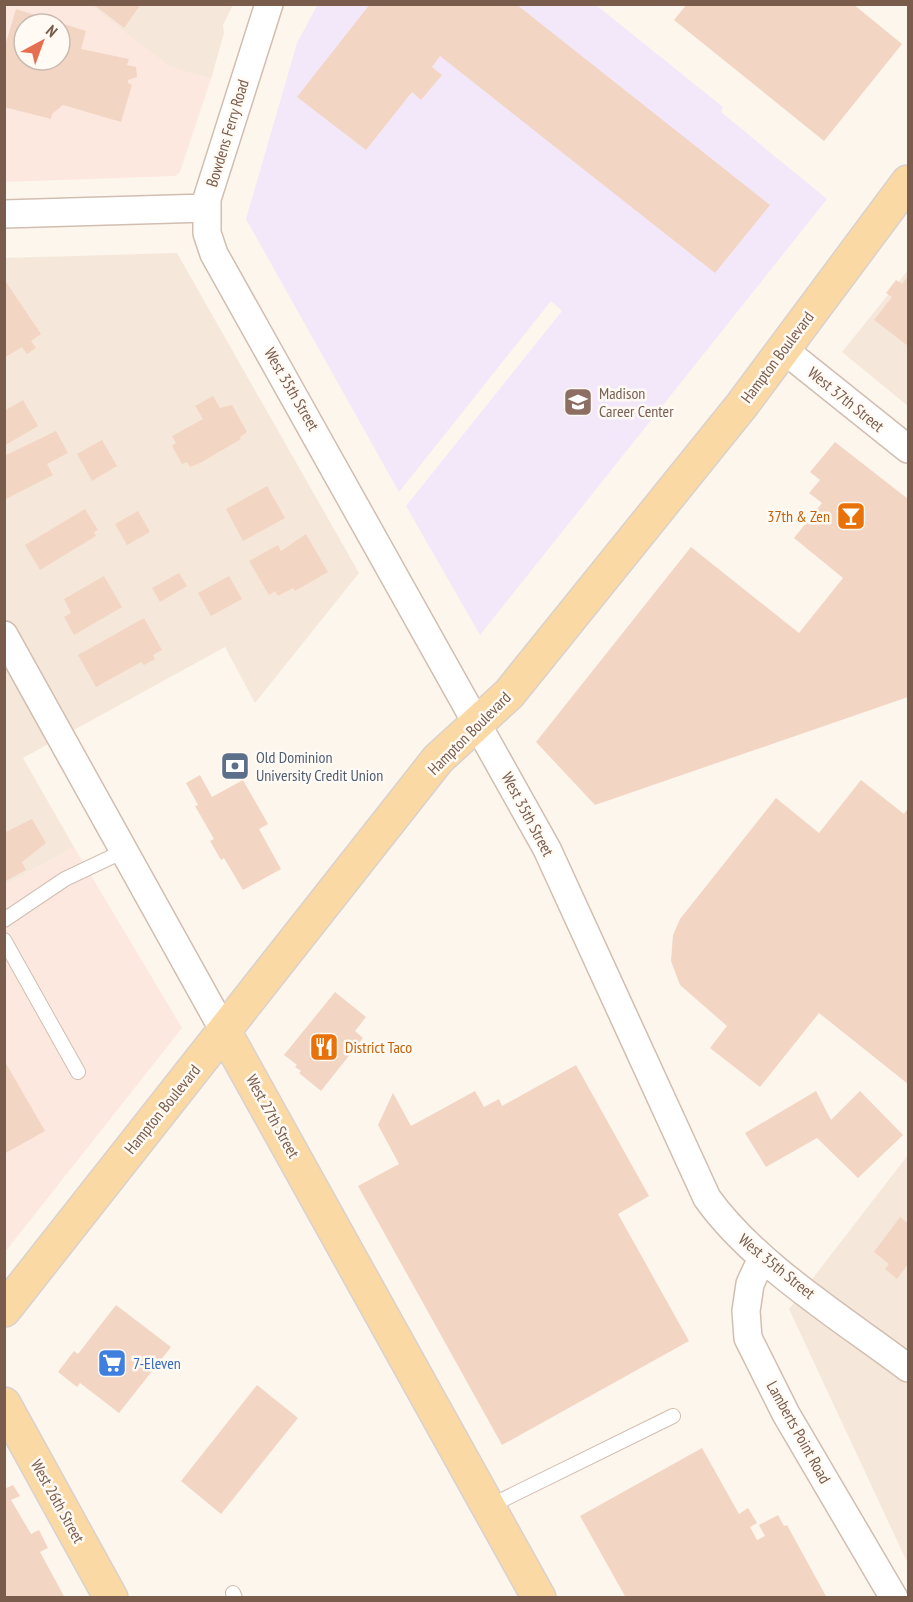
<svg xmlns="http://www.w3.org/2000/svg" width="913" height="1602" font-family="'PT Sans Narrow',sans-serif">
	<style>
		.residential { fill: #f5e8da }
		.commercial { fill: #fde8e0; fill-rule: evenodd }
		.education { fill: #f3e8fa }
		.building { fill: #f3d5c3; fill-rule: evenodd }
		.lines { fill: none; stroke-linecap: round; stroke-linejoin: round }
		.lane-casing { stroke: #d1beb0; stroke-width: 16 }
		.street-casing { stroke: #d1beb0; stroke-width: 30 }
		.primary-casing { stroke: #dad1cd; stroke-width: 36 }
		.lane { stroke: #fff; stroke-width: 14 }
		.street { stroke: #fff; stroke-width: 27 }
		.primary { stroke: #fbd9a5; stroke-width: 33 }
		.labels { text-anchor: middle; stroke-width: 5; stroke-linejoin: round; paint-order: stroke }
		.street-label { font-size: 16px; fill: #7a5c4d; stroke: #fffaf3 }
		.education-label { font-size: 16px; fill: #785e54; stroke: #fffaf3; text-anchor: start }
		.food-label { font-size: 16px; fill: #c56008; stroke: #fffaf3; text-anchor: end }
		.service-label { font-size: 16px; fill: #4e5e75; stroke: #fffaf3; text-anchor: start }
		.shop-label { font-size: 16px; fill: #366cbe; stroke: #fffaf3; text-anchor: start }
	</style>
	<rect width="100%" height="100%" fill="#fdf6ec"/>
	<!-- residential -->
	<path class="residential" d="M90,5H233L223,25L224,33L211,79L169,67Z
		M177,253L359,573L255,703L225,647L23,758L74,847L5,885L4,258Z
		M908,270V406L842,352Z
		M908,1155V1564L789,1309Z"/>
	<!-- commercial -->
	<path class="commercial" d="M4,5H90L169,66L211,79L180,172L175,176L5,182ZM24,24H60V60H24Z
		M74,847L182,1028L5,1252V885Z"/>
	<!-- education -->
	<path class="education" d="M318,4L596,5L723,107L721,112L827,199L480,635L406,506L562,311L551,301L399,492L246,219L297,43Z"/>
	<!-- building -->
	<path class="building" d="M93,4H141L124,28Z
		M370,4H516L770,205L715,273L440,56L432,67L442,75L421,100L412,92L366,150L297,97Z
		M687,4H853L902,44L824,141L674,20Z
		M16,9L86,31L81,49L129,59L127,65L136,67L137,77L128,80V83L132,85L121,122L63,105L52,114L51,119L4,107V49ZM24,24H60V60H24Z
		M908,276V346L874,320L892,297L886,293L896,280L902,284Z
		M4,279L41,334L31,341L36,348L27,354L22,347L4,358Z
		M213,396L220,408L232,405L247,432L240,437L241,439L200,463L190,467L187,462L182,464L172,446L176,443L172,436L203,419L195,406Z
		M23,400L38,426L4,446V411Z
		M56,431L68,453L47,464L53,475L4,500V456Z
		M102,440L117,466L92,481L77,454Z
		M835,442L908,499V697L595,805L536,742L691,547L799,633L843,578L794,538L822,503L809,493L820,480L810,472Z
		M267,486L285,518L243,541L226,509Z
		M85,509L98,530L94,532L96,536L40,570L25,545Z
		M138,511L150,532L127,545L115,524Z
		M306,534L328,572L295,591L293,588L278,596L275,591L269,595L249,561L278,545L281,551Z
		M179,573L187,586L160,602L152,588Z
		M104,576L122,607L74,635L64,617L71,613L64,599Z
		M229,576L242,599L211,616L198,593Z
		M144,618L162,650L153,655L155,659L144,665L141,662L96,687L78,655Z
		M200,775L212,797L243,780L268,824L259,829L281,869L243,890L224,858L221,860L210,841L214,839L195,806L198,805L186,783Z
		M861,780L904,814L908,808V1084L819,1013L760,1087L710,1048L727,1026L680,985L671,961L673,935L680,919L776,798L819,833Z
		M32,819L46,843L22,862L26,870L4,882V833Z
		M335,992L366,1017L355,1031L363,1038L321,1091L299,1073L301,1071L295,1067L297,1065L284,1055Z
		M4,1060L45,1131L4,1154Z
		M576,1065L649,1196L618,1214L689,1341L502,1445L358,1186L399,1164L378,1125L393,1093L411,1126L475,1091L484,1107L499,1099L502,1106Z
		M816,1091L831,1120L860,1091L903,1135L858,1178L817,1138L766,1167L745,1133Z
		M900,1217L908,1223V1264L897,1279L885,1269L889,1264L874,1252Z
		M116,1305L171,1347L119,1413L80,1383L77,1387L58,1372L74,1351L78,1354Z
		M257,1385L298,1418L221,1514L181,1481Z
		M702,1448L739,1514L748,1508L757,1523L750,1527L757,1540L765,1536L759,1525L778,1515L784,1526L787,1525L827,1598H626L580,1516Z
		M13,1485L20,1496L11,1500L31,1534L39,1530L48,1548L40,1552L65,1598H4V1489Z"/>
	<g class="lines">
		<!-- lane casing -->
		<g class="lane-casing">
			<path id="lane" d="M4,920L65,879L124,851
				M4,940L78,1072
				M488,1507L673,1416
				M233,1593L235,1598"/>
		</g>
		<!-- street casing -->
		<g class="street-casing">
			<path id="street" d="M269,4L207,199V233L214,254L547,849L707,1198C754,1264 843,1319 908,1368
				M4,214L206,208
				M783,349L908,449
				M4,635L224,1031
				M762,1258L750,1284L746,1311L748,1338L786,1414L894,1598"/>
		</g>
		<!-- primary casing -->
		<g class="primary-casing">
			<path id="primary" d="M224,1031L539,1598
				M4,1310L438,759L509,694L742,405L908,182
				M4,1404L111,1598"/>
		</g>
		<!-- lane -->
		<use href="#lane" class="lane"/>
		<!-- street -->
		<use href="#street" class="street"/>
		<!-- primary -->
		<use href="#primary" class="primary"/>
	</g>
	<!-- icons -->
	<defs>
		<g id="school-square" transform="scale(1.5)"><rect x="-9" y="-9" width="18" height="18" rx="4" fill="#8d6e63" stroke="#fffaf3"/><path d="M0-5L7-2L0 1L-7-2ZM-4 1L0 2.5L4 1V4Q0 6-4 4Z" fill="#fff"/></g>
		<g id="bar-square" transform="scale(1.5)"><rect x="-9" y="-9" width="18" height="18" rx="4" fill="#e8710a" stroke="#fffaf3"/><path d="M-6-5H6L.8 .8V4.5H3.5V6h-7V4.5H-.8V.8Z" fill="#fff"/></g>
		<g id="bank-square" transform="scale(1.5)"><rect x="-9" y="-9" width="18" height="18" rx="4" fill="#5c6f8a" stroke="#fffaf3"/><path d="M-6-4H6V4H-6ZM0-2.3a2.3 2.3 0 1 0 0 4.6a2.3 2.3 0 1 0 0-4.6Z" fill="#fff"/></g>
		<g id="restaurant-square" transform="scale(1.5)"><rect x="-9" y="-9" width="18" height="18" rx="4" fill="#e8710a" stroke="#fffaf3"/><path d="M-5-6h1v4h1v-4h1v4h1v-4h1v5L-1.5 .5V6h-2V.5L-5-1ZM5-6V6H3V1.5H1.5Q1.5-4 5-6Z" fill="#fff"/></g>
		<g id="supermarket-square" transform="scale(1.5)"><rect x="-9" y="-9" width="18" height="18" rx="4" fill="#3f7fe0" stroke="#fffaf3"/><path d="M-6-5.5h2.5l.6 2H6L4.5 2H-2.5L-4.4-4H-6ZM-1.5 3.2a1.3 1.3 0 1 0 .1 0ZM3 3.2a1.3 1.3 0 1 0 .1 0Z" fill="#fff"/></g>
	</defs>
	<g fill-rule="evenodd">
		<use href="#school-square" x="578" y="402"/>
		<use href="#bar-square" x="851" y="516"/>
		<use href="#bank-square" x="235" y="766"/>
		<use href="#restaurant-square" x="324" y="1047"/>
		<use href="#supermarket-square" x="112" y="1363"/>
	</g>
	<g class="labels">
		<!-- street labels -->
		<g class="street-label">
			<text transform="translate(227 133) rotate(-73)" y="6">Bowdens Ferry Road</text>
			<text transform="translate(777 357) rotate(-53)" y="6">Hampton Boulevard</text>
			<text transform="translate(292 389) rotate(60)" y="6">West 35th Street</text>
			<text transform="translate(846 399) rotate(39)" y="6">West 37th Street</text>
			<text transform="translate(469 733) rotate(-45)" y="6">Hampton Boulevard</text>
			<text transform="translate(528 814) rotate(62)" y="6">West 35th Street</text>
			<text transform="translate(162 1109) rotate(-51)" y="6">Hampton Boulevard</text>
			<text transform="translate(273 1116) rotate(61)" y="6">West 27th Street</text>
			<text transform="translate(777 1266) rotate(39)" y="6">West 35th Street</text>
			<text transform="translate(799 1432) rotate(61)" y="6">Lamberts Point Road</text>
			<text transform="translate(58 1501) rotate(61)" y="6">West 26th Street</text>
		</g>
		<!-- education labels -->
		<g class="education-label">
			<text x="599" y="399">Madison<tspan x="599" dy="18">Career Center</tspan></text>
		</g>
		<!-- food labels -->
		<g class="food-label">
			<text x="830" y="522">37th &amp; Zen</text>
			<text x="345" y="1053" text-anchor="start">District Taco</text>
		</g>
		<!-- service labels -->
		<g class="service-label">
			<text x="256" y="763">Old Dominion<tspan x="256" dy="18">University Credit Union</tspan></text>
		</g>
		<!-- shop labels -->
		<g class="shop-label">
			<text x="133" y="1369">7-Eleven</text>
		</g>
	</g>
	<!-- border -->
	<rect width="913" height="1602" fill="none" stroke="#7a5c4d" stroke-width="12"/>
	<!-- north arrow -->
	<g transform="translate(42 42) rotate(41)"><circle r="28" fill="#fffaf3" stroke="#cabbb1" stroke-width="1.5"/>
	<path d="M0-4.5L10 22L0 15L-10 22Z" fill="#e76f51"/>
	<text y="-9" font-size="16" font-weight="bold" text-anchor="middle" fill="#7a5c4d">N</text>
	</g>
</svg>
